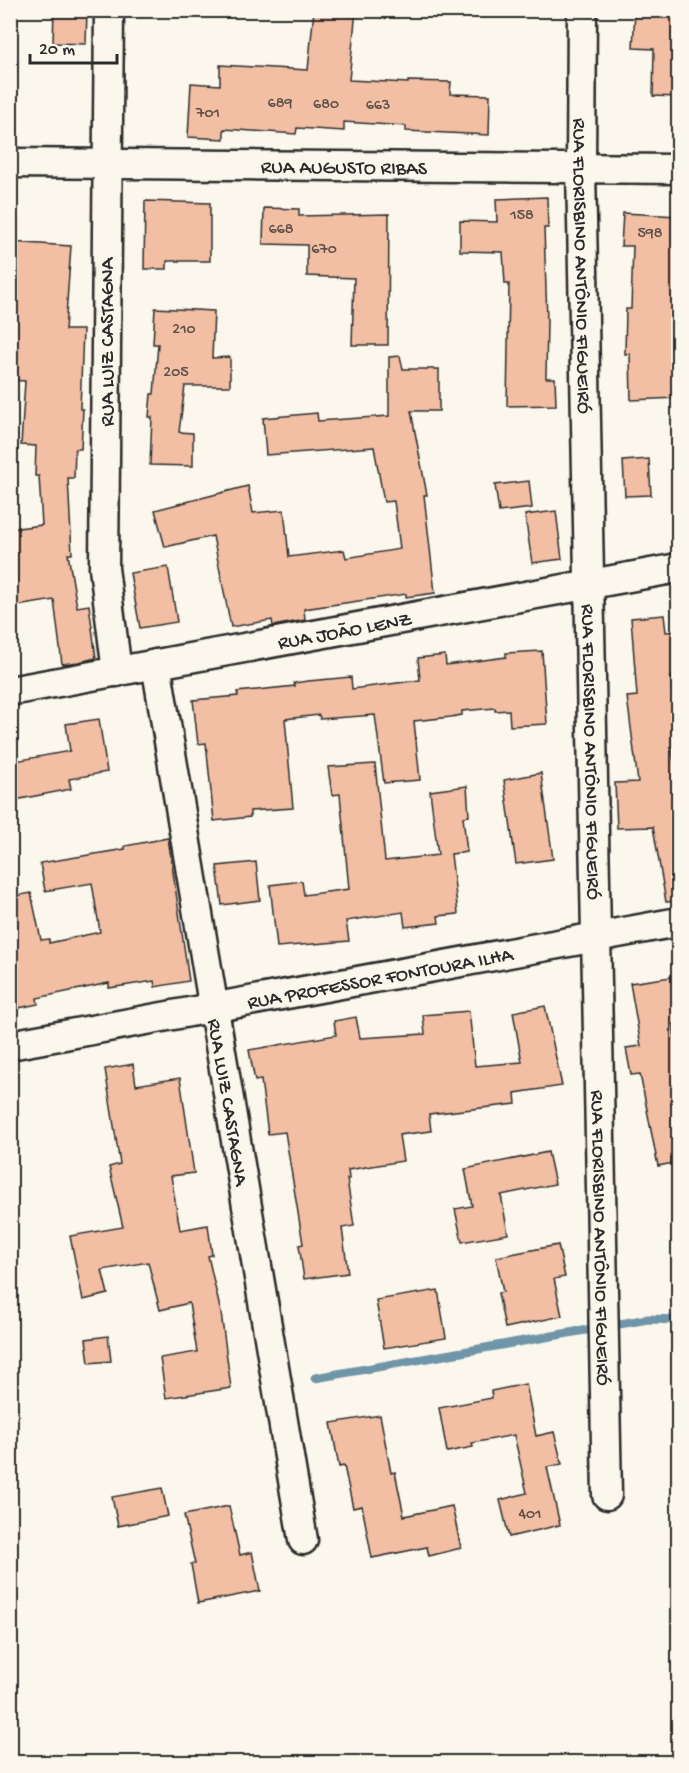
<svg xmlns="http://www.w3.org/2000/svg" width="689" height="1773" font-family="'Gochi Hand',sans-serif">
	<style>
		.lines { fill: none; stroke-linecap: round; stroke-linejoin: round }
		.stream { stroke: #6f95a9; stroke-width: 9 }
		.building { fill: #f2bea4; stroke: #2b2b2b; stroke-width: 1.5 }
		.minor-casing { stroke: #2b2b2b; stroke-width: 33 }
		.minor { stroke: #fbf7ec; stroke-width: 28 }
		.labels { text-anchor: middle; stroke-width: 5; stroke-linejoin: round; paint-order: stroke }
		.number-label { font-size: 16px; fill: #5d5049 }
		.street-label { font-size: 20px; fill: #2b2b2b; stroke: #fbf7ec }
	</style>
	<rect width="100%" height="100%" fill="#fbf7ec"/>
	<filter id="ink" filterUnits="userSpaceOnUse"><feTurbulence type="fractalNoise" baseFrequency=".0167" numOctaves="2"/><feDisplacementMap in="SourceGraphic" scale="12" xChannelSelector="R" yChannelSelector="G"/><feConvolveMatrix kernelMatrix="1 2 1 2 8 2 1 2 1" color-interpolation-filters="sRGB"/></filter>
	<g filter="url(#ink)">
		<g class="lines">
			<!-- stream -->
			<path class="stream" d="M315,1378L648,1319L678,1320"/>
		</g>
		<!-- building -->
		<path class="building" d="M54,10H87L86,44L53,43Z
			M314,10H356L349,80L408,83V81L451,82L450,94L490,95L489,135L406,131V126L344,122V131L297,128L296,134L224,129V139L188,137L191,83L220,85V65L308,70Z
			M635,10H678V97L653,96L654,49L633,48Z
			M547,197L548,228H544L547,320L546,378H555L556,405L507,406L509,284H505L503,252L460,251V221L497,222L496,199Z
			M145,201L210,203V261H167V269H144Z
			M264,208L299,209V216L389,214L388,345H352L354,278L307,276V245L263,244Z
			M623,213L678,216V398L631,400L630,354H625L626,309H631L633,246H621Z
			M10,242L71,246L65,330H83L80,409H83L81,449H75L74,478H68L72,554H68L77,607L89,605L96,658L79,662L62,664L54,600L10,607V529L42,525L39,476H35L36,446L21,445L25,381L10,380Z
			M155,308L214,311L212,358L230,357V386H185L179,432L193,433V466L150,465L152,417H149L151,394H154L158,344H153Z
			M400,356L403,369H439V411H411L427,495H424L435,593L406,597V594L304,609L305,620L273,626L272,620L231,627L213,536L165,547L155,510L248,486L253,513L284,510L289,557L344,550L346,558L400,549L394,501L384,502L374,447L266,455L263,418L317,413L318,421L389,416V357Z
			M649,459L651,495L625,496L623,461Z
			M529,481L532,508L499,512L495,485Z
			M556,511L562,559L532,563L525,515Z
			M168,567L177,622L140,628L130,573Z
			M664,615L666,632L678,631V676L671,677L678,737V749L672,750L678,786V901L666,902L653,827L617,828L615,783L638,782L627,697L637,696L631,618Z
			M542,651L547,724L510,726L509,710L495,711V708L462,711V715L451,717L414,721L420,780L384,783L375,715L320,719L319,715L285,719L293,808L250,811V817L214,821L206,743L198,744L193,700L238,696L237,692L295,686L294,683L308,681L351,677L352,689L420,680L418,658L445,655L446,665L506,657V653Z
			M99,719L107,772L69,779L71,789L10,801V762L70,751L66,724Z
			M375,764L385,861L438,855L430,791L467,786L469,816L463,817L467,852L451,854L458,914L438,916L439,923L405,927L403,912L346,921L349,941L277,947L270,885L302,881L304,895L349,889L340,794L332,795L328,767Z
			M541,773L553,859L516,864L504,780Z
			M168,838L189,981L155,987L154,981L109,988V983L37,998L38,1004L14,1009L10,967L18,966L10,929V897L31,893L41,940L49,939V943L100,932L92,883L45,891L40,863L125,849V846Z
			M256,862L260,900L222,905L217,866Z
			M671,977L678,1022L673,1025L678,1057V1162L658,1166L640,1074L631,1075L626,1048L641,1046L630,983Z
			M545,1006L562,1086L515,1093L516,1104L429,1114L431,1131L399,1135L403,1161L348,1170L349,1179H347L354,1226L342,1228L348,1273L304,1279L299,1245L303,1244L285,1132L268,1134L261,1080L255,1081L249,1050L336,1035L334,1021L356,1017L360,1038L425,1034L423,1015L469,1011L475,1066L522,1062L513,1012Z
			M133,1064L136,1085L180,1078L194,1173L171,1176L180,1230L208,1225L212,1255L208,1256L221,1313L231,1388L166,1398L160,1358L197,1352L189,1303L160,1310L148,1262L102,1270L108,1294L83,1300L70,1236L123,1227L109,1167L120,1164L105,1069Z
			M548,1152L555,1184L501,1195L508,1234L462,1242L455,1209L472,1206L465,1169Z
			M558,1245L565,1277L554,1279L562,1316L505,1328L498,1293L503,1292L496,1257Z
			M438,1290L446,1338L384,1348L376,1300Z
			M108,1336L111,1361L89,1363L86,1339Z
			M526,1384L536,1436L554,1432L562,1464L547,1467L560,1525L509,1537L500,1500L527,1493L514,1435L472,1443L473,1447L447,1452L439,1408L492,1398L491,1391Z
			M380,1415L391,1473L395,1472L404,1516L452,1506L461,1548L429,1556L427,1547L372,1558L362,1506L353,1508L344,1466L339,1467L331,1423Z
			M162,1488L168,1516L118,1526L112,1497Z
			M229,1506L240,1555L252,1552L260,1591L198,1603L191,1564H195L184,1515Z"/>
		<g class="lines">
			<!-- minor casing -->
			<g class="minor-casing">
				<g id="minor">
					<path d="M109,10L104,568L117,672"/>
					<path id="s1" d="M582,10L581,168L607,1495"/>
					<path id="s2" d="M10,163L678,169"/>
					<path id="s3" d="M156,664L303,1540"/>
					<path id="s4" d="M10,691L678,568"/>
					<path id="s5" d="M10,1045L678,922"/>
				</g>
			</g>
			<!-- minor -->
			<use href="#minor" class="minor"/>
		</g>
	</g>
	<g class="labels">
		<!-- number labels -->
		<g class="number-label">
			<text x="280" y="107">689</text>
			<text x="326" y="108">680</text>
			<text x="378" y="109">663</text>
			<text x="208" y="117">701</text>
			<text x="522" y="219">158</text>
			<text x="281" y="233">668</text>
			<text x="650" y="237">598</text>
			<text x="324" y="253">670</text>
			<text x="184" y="333">210</text>
			<text x="176" y="376">205</text>
			<text x="530" y="1518">401</text>
		</g>
		<!-- street labels -->
		<g class="street-label">
			<text dy="7" stroke="none"><textPath href="#s2" startOffset="334">RUA AUGUSTO RIBAS</textPath></text>
			<text dy="7" stroke="none"><textPath href="#s1" startOffset="256">RUA FLORISBINO ANTÔNIO FIGUEIRÓ</textPath></text>
			<text transform="translate(106 342) rotate(-90)" y="7">RUA LUIZ CASTAGNA</text>
			<text dy="7" stroke="none"><textPath href="#s4" startOffset="340">RUA JOÃO LENZ</textPath></text>
			<text dy="7" stroke="none"><textPath href="#s1" startOffset="742">RUA FLORISBINO ANTÔNIO FIGUEIRÓ</textPath></text>
			<text dy="7" stroke="none"><textPath href="#s5" startOffset="376">RUA PROFESSOR FONTOURA ILHA</textPath></text>
			<text dy="7" stroke="none"><textPath href="#s3" startOffset="444">RUA LUIZ CASTAGNA</textPath></text>
			<text dy="7" stroke="none"><textPath href="#s1" startOffset="1228">RUA FLORISBINO ANTÔNIO FIGUEIRÓ</textPath></text>
		</g>
	</g>
	<!-- margin -->
	<rect width="689" height="1773" fill="none" stroke="#fbf7ec" stroke-width="36"/>
	<rect x="18" y="18" width="653" height="1737" fill="none" stroke="#2b2b2b" stroke-width="2" filter="url(#ink)"/>
	<!-- scale -->
	<path d="M30 54v9h87v-9" fill="none" stroke="#2b2b2b" stroke-width="3"/>
	<text x="39" y="54" font-size="18" fill="#2b2b2b" stroke="#fbf7ec" stroke-width="4.5" paint-order="stroke">20 m</text>
</svg>
